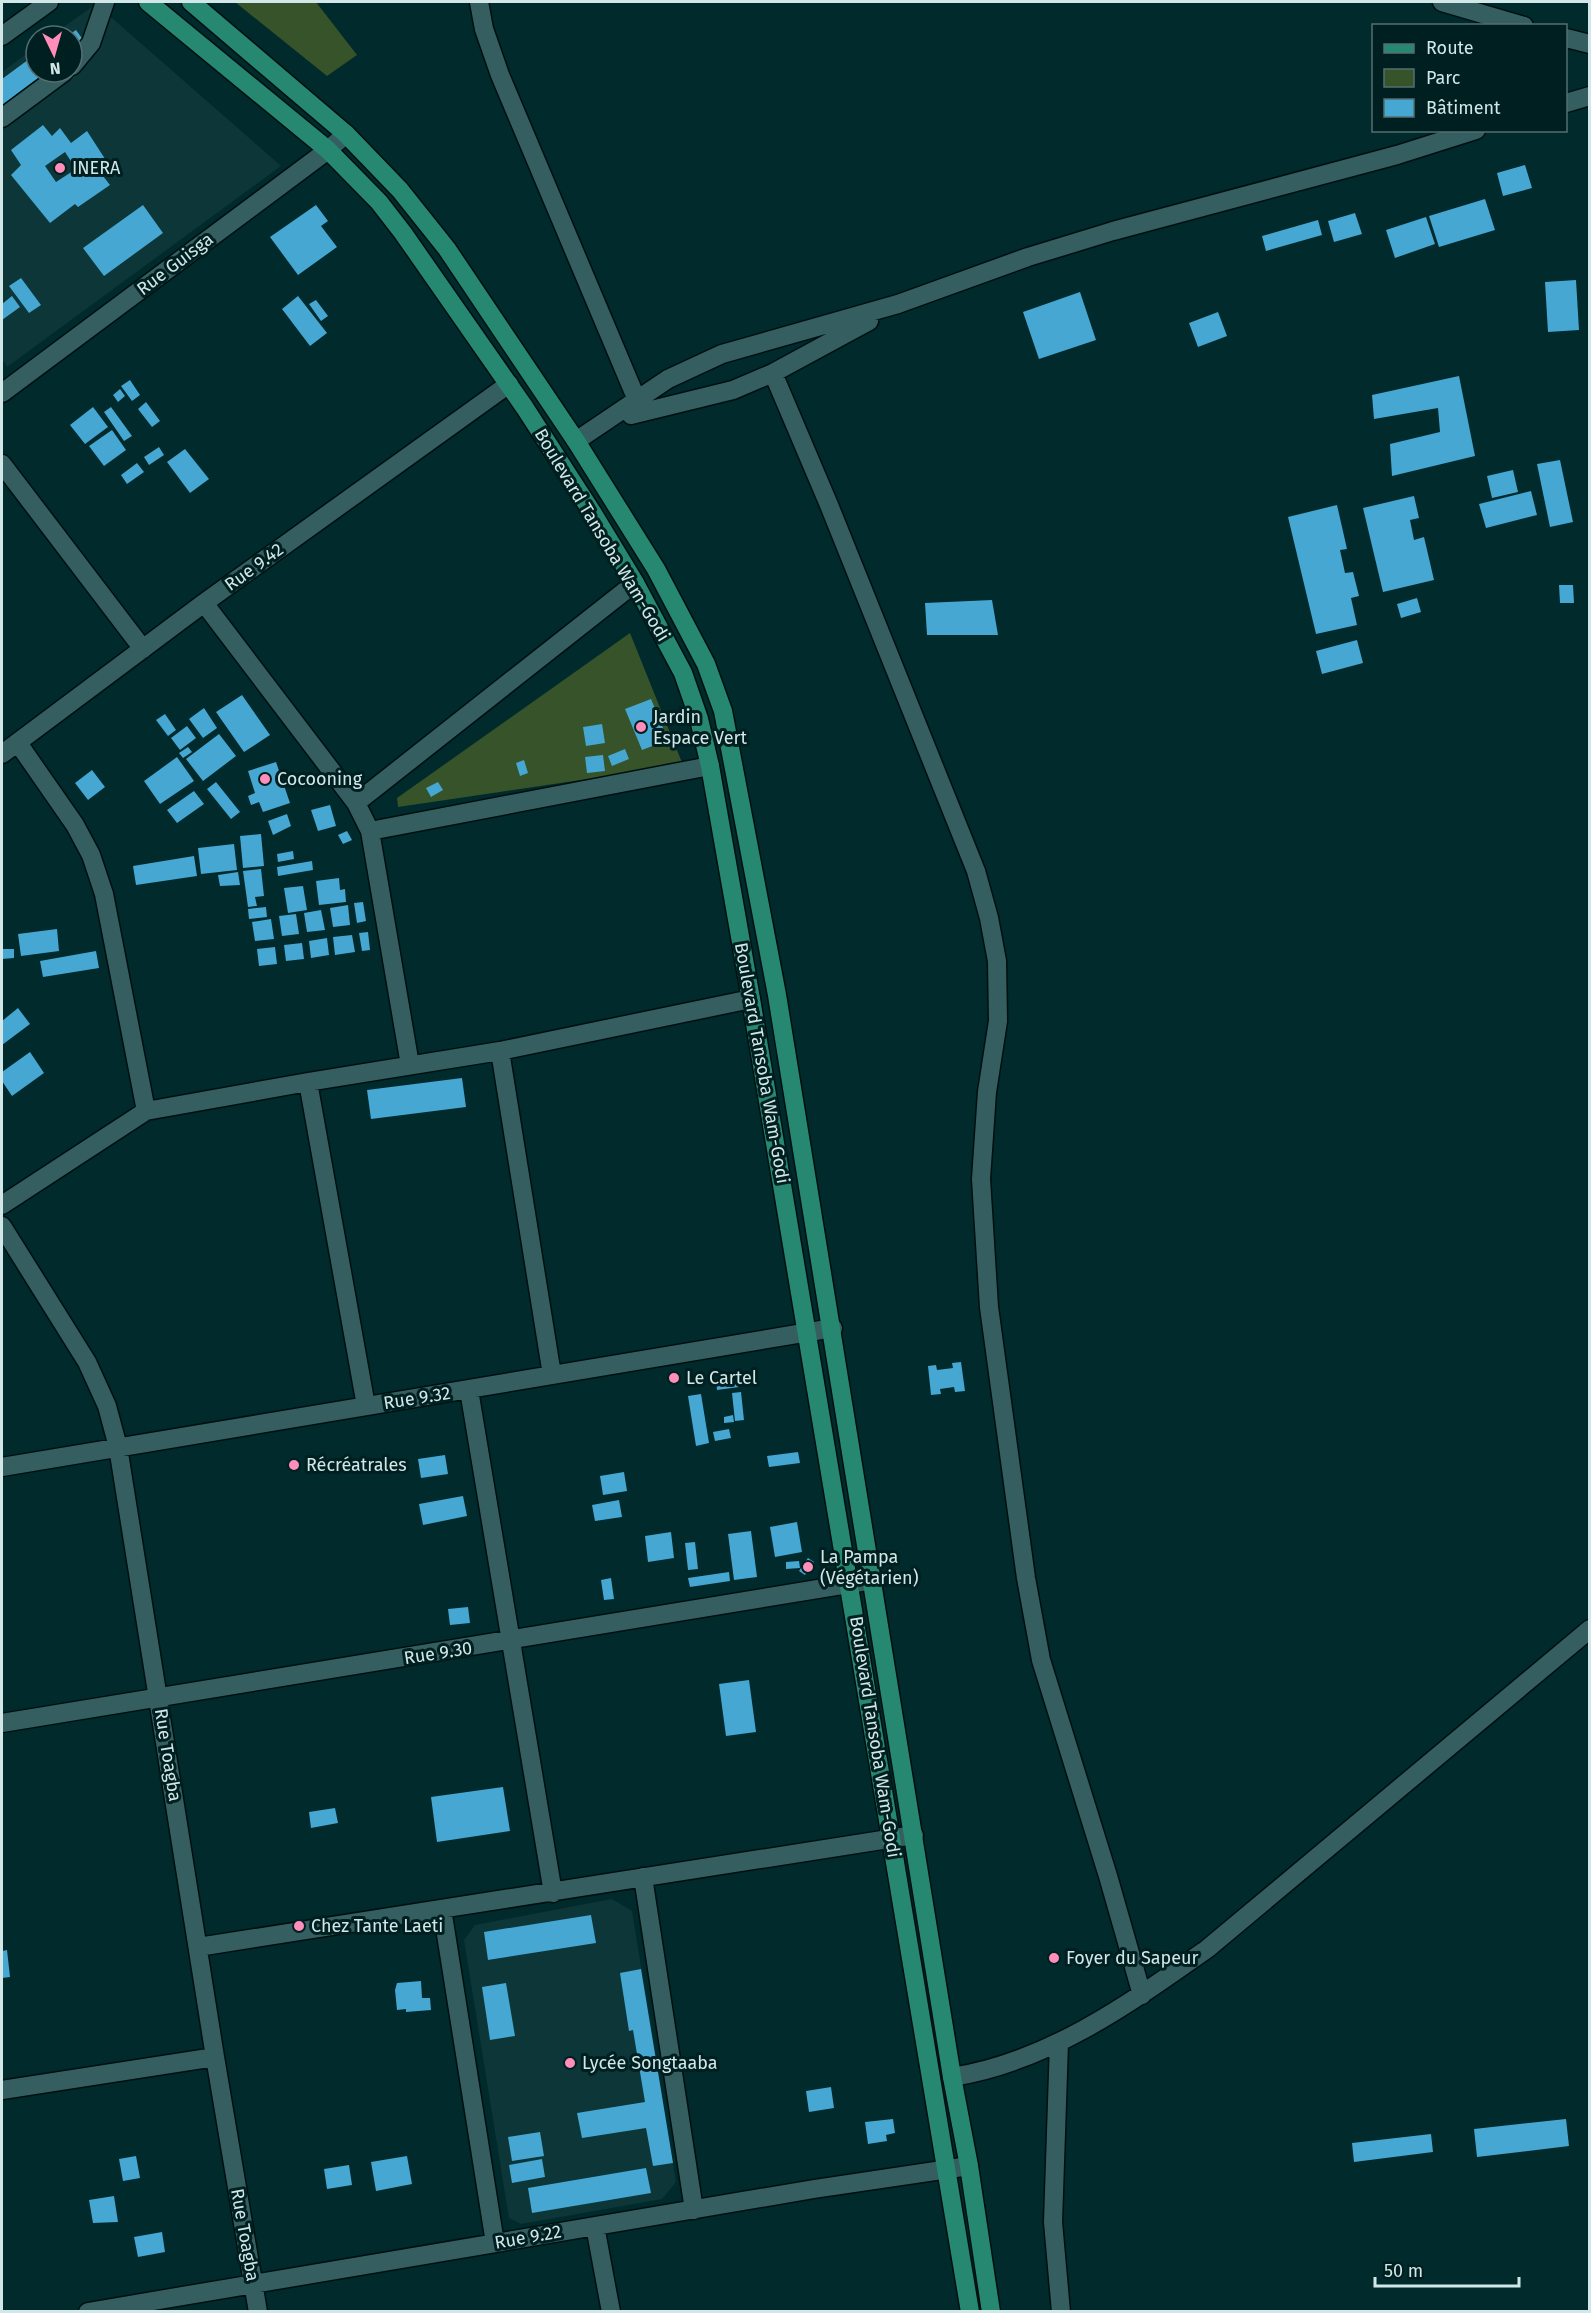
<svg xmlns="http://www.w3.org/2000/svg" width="1591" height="2313" font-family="'Fira Sans',sans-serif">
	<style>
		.built { fill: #0c3638 }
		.green { fill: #365329 }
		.building { fill: #45a7d2; fill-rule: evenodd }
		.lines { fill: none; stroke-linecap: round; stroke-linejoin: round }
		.minor-casing { stroke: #001011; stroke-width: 21 }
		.major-casing { stroke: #001011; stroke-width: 21 }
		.minor { stroke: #355e60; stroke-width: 18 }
		.major { stroke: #278872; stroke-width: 18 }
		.poi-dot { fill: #ff8eba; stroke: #001f20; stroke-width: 2 }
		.labels { text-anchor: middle; stroke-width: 6; stroke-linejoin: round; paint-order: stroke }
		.poi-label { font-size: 18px; fill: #d1e7e8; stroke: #001f20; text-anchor: start }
		.street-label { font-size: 18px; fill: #d1e7e8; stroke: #001f20 }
	</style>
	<rect width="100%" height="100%" fill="#002a2c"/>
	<!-- built -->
	<path class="built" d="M96,4L281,166L7,367L2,359V72L36,47V72H72V36H51Z
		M612,1899L632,1911L676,2182L662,2199L521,2224L509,2218L464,1940L475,1925Z"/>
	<!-- green -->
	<path class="green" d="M235,2H316L357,55L327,76Z
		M630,633L683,765L398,807L397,798Z"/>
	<!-- building -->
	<path class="building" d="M76,30L84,41L75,48L72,44V36H67Z
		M36,54V72H46L2,105V79Z
		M43,125L52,136L60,128L71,143L87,131L109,165L100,172L110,185L78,207L75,204L50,223L11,175L21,165L11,150ZM65,152L76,169L56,182L45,166Z
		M1525,165L1532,188L1503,196L1497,173Z
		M1485,199L1495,230L1439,247L1429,216Z
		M143,205L163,233L104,276L83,248Z
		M316,205L328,221L321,226L337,247L298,275L270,237Z
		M1355,213L1362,234L1334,242L1328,221Z
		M1426,217L1435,244L1395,258L1386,230Z
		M1318,220L1322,235L1266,251L1262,236Z
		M21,278L41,305L29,313L9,286Z
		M1576,280L1579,330L1548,332L1545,282Z
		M1080,292L1096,340L1039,359L1023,312Z
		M12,296L20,307L2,320V304Z
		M298,296L327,333L310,346L282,309Z
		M316,300L328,316L321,321L309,304Z
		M1218,312L1227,336L1198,347L1189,323Z
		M1459,376L1475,456L1392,476L1390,444L1440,432L1438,408L1374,419L1372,395Z
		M130,380L140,395L132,401L121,386Z
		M120,389L125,396L118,402L113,395Z
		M146,402L160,421L152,427L138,409Z
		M93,407L108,427L85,444L70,425Z
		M111,407L132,436L124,441L104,412Z
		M112,430L126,450L104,466L89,446Z
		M159,447L164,455L149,465L144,457Z
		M185,449L209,479L190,493L167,462Z
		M1560,460L1573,522L1550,527L1537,464Z
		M137,463L144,472L127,484L121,475Z
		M1513,470L1518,492L1492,498L1487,476Z
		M1531,491L1537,515L1486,528L1479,504Z
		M1414,496L1419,518L1410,520L1414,540L1424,537L1434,580L1383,592L1363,508Z
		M1337,505L1347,549L1340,550L1345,573L1353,572L1359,596L1351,598L1357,625L1316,634L1288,517Z
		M1559,585H1573L1574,603H1560Z
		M1417,598L1421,612L1401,618L1397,604Z
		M992,600L998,635H927L925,603Z
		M1357,640L1363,663L1322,674L1316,651Z
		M242,695L270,735L244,752L216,712Z
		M651,699L668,740L642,750L625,709Z
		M204,708L217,728L203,738L189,719Z
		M165,714L176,730L168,736L156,720Z
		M602,724L605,743L586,746L583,727Z
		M187,726L196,738L180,750L171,738Z
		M219,734L236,756L203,781L186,759Z
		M188,747L192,752L183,758L179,753Z
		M625,749L629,759L612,766L608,756Z
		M603,755L605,771L587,773L585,757Z
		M177,757L194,781L160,804L144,781Z
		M524,760L528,773L520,776L516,763Z
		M276,762L290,803L263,812L259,802L251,805L248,796L255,793L248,771Z
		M92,770L105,787L88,800L75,783Z
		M216,782L240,812L231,819L207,789Z
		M438,782L443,790L431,797L426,788Z
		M194,791L204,804L177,823L167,810Z
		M330,805L336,826L318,831L311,810Z
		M287,814L291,826L273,835L268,821Z
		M347,831L352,840L343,844L338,835Z
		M261,834L264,866L243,868L240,836Z
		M234,844L237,870L201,874L198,848Z
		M293,851L294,859L278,862L277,854Z
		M194,856L197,876L136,885L133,866Z
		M312,861L313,870L278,876L277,867Z
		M261,869L264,896L255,897L257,906L248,907L243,871Z
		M238,872L240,885L220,886L218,875Z
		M339,878L340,890L345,889L346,902L319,905L316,881Z
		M303,886L307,910L288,913L284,888Z
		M363,902L366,921L357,923L354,903Z
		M348,905L350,925L333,927L330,908Z
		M266,907L267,917L249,919L248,909Z
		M321,910L325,930L307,932L304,913Z
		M296,914L299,934L282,936L279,916Z
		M271,919L274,939L255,941L252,922Z
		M57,929L59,951L21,956L18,934Z
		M368,932L370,950L362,951L359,933Z
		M352,935L355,952L335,955L333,937Z
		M327,938L329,955L311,958L309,941Z
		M302,943L304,959L286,961L284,945Z
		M275,947L277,964L259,966L257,949Z
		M2,949H14V958L2,959Z
		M96,951L99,968L43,977L40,961Z
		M18,1008L30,1024L2,1045V1021Z
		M30,1052L44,1073L12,1096L2,1081V1072Z
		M462,1078L466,1107L371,1119L367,1090Z
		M961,1362L965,1391L955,1392L954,1387L940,1389L941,1394L931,1395L928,1366L936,1365L937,1370L953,1368L952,1363Z
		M738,1378L739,1387L717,1390L716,1381Z
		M741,1392L744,1420L735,1421L732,1393Z
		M701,1394L709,1443L696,1446L688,1396Z
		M733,1415L734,1422L724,1423V1417Z
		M729,1429L731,1438L715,1441L713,1432Z
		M798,1452L800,1463L769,1467L767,1456Z
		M445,1455L448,1474L421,1478L418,1459Z
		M624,1472L627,1491L603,1495L600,1476Z
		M463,1496L467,1516L423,1525L419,1504Z
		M619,1500L622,1517L595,1521L592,1505Z
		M797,1522L802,1552L775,1557L770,1527Z
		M751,1531L757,1577L734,1580L728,1534Z
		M671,1532L674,1558L648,1562L645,1536Z
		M695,1542L698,1569L688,1570L685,1543Z
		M808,1558L814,1562L805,1575L799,1571Z
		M799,1561L800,1568L786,1569V1562Z
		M729,1572L730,1581L690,1587L688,1578Z
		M611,1578L614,1599L604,1600L601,1580Z
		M468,1607L470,1623L450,1625L448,1609Z
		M749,1680L756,1732L726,1736L719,1684Z
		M503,1787L510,1831L437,1842L431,1797Z
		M335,1808L338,1823L311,1828L309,1812Z
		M591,1915L596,1943L488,1960L484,1932Z
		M7,1950L10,1977L2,1978V1951Z
		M641,1969L673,2163L653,2166L646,2128L582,2138L577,2113L645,2102L633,2030L629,2031L620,1973Z
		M421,1981L422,1998H430L431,2010L406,2012V2009L397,2010L395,1990L397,1983Z
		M506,1983L515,2036L490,2040L482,1987Z
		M831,2087L834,2108L809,2112L806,2091Z
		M893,2119L895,2133L886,2135L887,2141L868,2144L865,2122Z
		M1566,2119L1569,2146L1477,2157L1474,2129Z
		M540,2132L544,2156L512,2161L508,2137Z
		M1431,2134L1433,2152L1354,2162L1352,2143Z
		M136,2156L140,2178L123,2181L119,2159Z
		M407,2156L412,2184L376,2191L371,2162Z
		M542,2159L545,2177L512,2183L509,2165Z
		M349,2165L352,2185L327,2189L324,2169Z
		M646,2168L651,2193L532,2213L528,2188Z
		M114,2196L118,2222L93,2223L89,2200Z
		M162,2232L165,2252L138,2257L134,2237Z"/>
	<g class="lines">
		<!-- minor casing -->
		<g class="minor-casing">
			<path id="minor" d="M479,2L484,29L500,75L642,412
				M1442,2L1524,26
				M2,36L49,2
				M1566,38L1590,44
				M72,66L91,43L105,2
				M1566,103L1590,96
				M2,118L64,72
				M773,373L829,505L976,871L989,918L997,961L998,1021L987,1092L981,1179L989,1307L1026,1578L1041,1660L1108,1876L1142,1995
				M2,393L328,150L346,134
				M631,415L733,390L773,373L869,321
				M576,441L668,379L722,354L898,304L1028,257L1113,231L1397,155L1476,130
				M2,464L143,649
				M204,603L356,803L370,831L410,1065
				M18,743L75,825L91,855L104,894L146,1111
				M2,754L204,603L509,384
				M356,803L635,583
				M370,831L710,766
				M500,1051L552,1375
				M308,1082L366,1406
				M2,1205L146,1111L308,1082L500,1051L751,999
				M2,1226L87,1362L107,1406L118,1447L215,2057L258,2312
				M469,1390L553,1893
				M2,1467L833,1328
				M2,1723L873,1580
				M643,1877L694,2210
				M442,1909L495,2243
				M198,1947L914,1835
				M1059,2043L1053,2222L1061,2312
				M952,2077C1048,2062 1129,2004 1207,1949L1590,1629
				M2,2090L215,2057
				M595,2226L611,2312
				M88,2312L814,2189L969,2166"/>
		</g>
		<!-- major casing -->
		<g class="major-casing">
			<path id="major" d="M148,2L328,150L379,202L403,233L525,408L592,512L635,583L683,673L699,719L710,766L751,999L970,2312
				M191,2L346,134L400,190L447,249L576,441L656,569L706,664L723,711L777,995L952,2077L969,2166L991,2312"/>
		</g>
		<!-- minor -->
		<use href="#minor" class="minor"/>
		<!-- major -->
		<use href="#major" class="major"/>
	</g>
	<!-- markers -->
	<g class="poi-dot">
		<circle cx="60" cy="168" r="6"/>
		<circle cx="641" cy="727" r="6"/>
		<circle cx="265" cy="779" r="6"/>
		<circle cx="674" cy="1378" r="6"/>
		<circle cx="294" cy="1465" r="6"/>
		<circle cx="808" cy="1567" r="6"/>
		<circle cx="299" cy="1926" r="6"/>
		<circle cx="1054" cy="1958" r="6"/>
		<circle cx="570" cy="2063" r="6"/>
	</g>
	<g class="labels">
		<!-- poi labels -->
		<g class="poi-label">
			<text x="72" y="174">INERA</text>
			<text x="653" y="723">Jardin<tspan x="653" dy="21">Espace Vert</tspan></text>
			<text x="277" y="785">Cocooning</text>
			<text x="686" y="1384">Le Cartel</text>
			<text x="306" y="1471">Récréatrales</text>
			<text x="820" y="1563">La Pampa<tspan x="820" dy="21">(Végétarien)</tspan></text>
			<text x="311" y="1932">Chez Tante Laeti</text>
			<text x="1066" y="1964">Foyer du Sapeur</text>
			<text x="582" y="2069">Lycée Songtaaba</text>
		</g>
		<!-- street labels -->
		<g class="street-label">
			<text transform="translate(175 264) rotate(-37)" y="6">Rue Guisga</text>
			<text transform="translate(602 535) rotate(59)" y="6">Boulevard Tansoba Wam-Godi</text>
			<text transform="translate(254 567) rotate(-36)" y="6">Rue 9.42</text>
			<text transform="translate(762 1063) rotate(80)" y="6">Boulevard Tansoba Wam-Godi</text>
			<text transform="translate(417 1398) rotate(-9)" y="6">Rue 9.32</text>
			<text transform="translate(438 1653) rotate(-9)" y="6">Rue 9.30</text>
			<text transform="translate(875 1737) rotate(81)" y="6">Boulevard Tansoba Wam-Godi</text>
			<text transform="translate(168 1755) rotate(81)" y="6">Rue Toagba</text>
			<text transform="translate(245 2235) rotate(80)" y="6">Rue Toagba</text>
			<text transform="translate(528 2237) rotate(-10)" y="6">Rue 9.22</text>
		</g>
	</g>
	<!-- border -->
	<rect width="1591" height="2313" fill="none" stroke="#d1e7e8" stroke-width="6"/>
	<!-- legend -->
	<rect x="1372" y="24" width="195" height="108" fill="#001f20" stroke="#546f70" stroke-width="1.5"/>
	<rect x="1384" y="44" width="30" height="9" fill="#278872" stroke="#546f70" stroke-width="1.5"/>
	<text x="1426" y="54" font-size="18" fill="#d1e7e8">Route</text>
	<rect x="1384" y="69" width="30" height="18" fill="#365329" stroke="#546f70" stroke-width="1.5"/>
	<text x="1426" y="84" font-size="18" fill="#d1e7e8">Parc</text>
	<rect x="1384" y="99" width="30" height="18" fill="#45a7d2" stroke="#546f70" stroke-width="1.5"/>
	<text x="1426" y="114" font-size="18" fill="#d1e7e8">Bâtiment</text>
	<!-- north arrow -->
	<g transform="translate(54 54) rotate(175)"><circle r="28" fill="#001f20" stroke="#546f70" stroke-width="1.5"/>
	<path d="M0-4.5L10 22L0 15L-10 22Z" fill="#ff8eba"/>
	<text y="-9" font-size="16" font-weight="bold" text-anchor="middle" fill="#d1e7e8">N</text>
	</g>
	<!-- scale -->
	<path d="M1375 2277v9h144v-9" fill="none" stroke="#d1e7e8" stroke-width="3"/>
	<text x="1384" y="2277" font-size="18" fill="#d1e7e8" stroke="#001f20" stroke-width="4.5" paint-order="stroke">50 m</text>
</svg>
